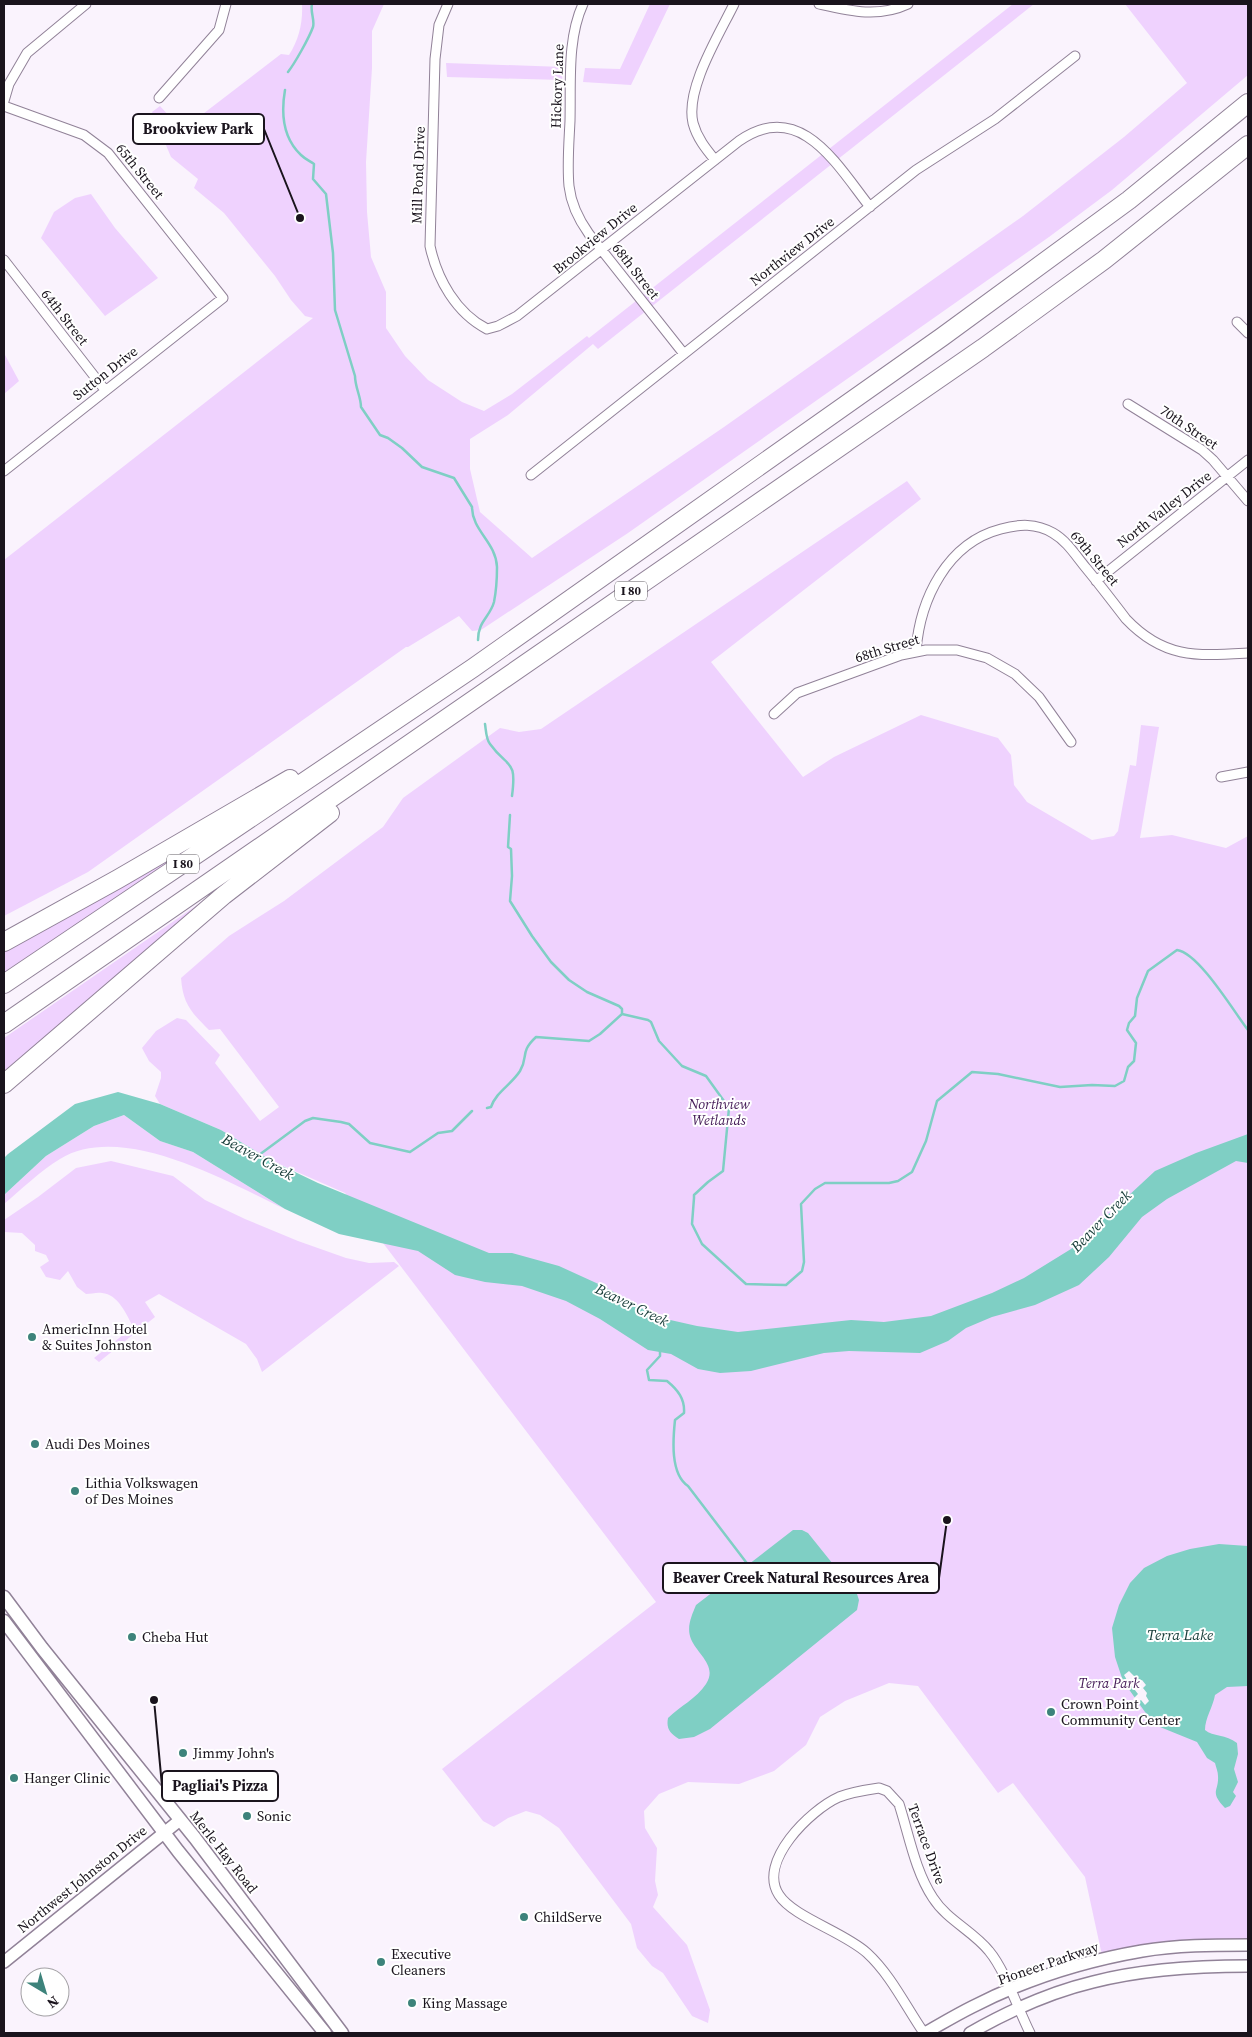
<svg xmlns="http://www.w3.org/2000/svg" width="1252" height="2037" font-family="'Source Serif 4',serif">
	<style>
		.green { fill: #efd2fe }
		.water { fill: #7fcfc4 }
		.pier { fill: #faf3fd }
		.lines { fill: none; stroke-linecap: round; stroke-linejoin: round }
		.stream { stroke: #7fcfc4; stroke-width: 2.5 }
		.minor-casing { stroke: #918298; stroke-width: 11 }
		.tertiary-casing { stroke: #918298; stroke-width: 14 }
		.secondary-casing { stroke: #918298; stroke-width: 15 }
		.motorway-casing { stroke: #918298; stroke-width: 20 }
		.minor { stroke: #fff; stroke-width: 9 }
		.tertiary { stroke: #fff; stroke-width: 11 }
		.secondary { stroke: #fff; stroke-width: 12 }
		.motorway { stroke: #fff; stroke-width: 18 }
		.poi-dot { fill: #3d837b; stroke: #fff; stroke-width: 2 }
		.labels { text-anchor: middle; stroke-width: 4; stroke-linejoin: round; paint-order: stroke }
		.shield { fill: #fff; stroke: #5f5a61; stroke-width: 1 }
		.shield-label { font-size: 12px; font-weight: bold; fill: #1a141d }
		.street-label { font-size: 14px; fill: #1a141d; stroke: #fff }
		.park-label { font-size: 14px; font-style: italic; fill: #431956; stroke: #fff }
		.poi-label { font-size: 14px; fill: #1a141d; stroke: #fff; text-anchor: start }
		.water-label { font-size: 15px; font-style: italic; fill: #163c38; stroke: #fff }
		.leader { fill: none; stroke: #1a141d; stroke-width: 2 }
		.callout-dot { fill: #1a141d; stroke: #fff; stroke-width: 2 }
		.callout { fill: #fff; stroke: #1a141d; stroke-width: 2 }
		.callout-label { font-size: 15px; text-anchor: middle; font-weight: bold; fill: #1a141d }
	</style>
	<rect width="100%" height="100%" fill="#faf3fd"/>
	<!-- green -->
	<path class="green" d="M302,4H384L372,31V68L366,162L367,212L371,257L386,292V328L405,356L428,380L462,402L484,411L512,394L587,336L589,338L1013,4H1034L598,349L593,344L508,415L470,439V469L480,512L532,558L724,427L1023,216L1124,137L1187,83L1125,4H1248V75L1112,190L1049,237L628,533L481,630L472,631L459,616L408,647H406L88,872L4,916V560L313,318L305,316L291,300L275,276L224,213L194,188L198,179L171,157L152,112L160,106L182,130L281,54L289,55C299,40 303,22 302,4Z
		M650,4H670L631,85L583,82L585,68L620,69Z
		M446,63L563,67L562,80L447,77Z
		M91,194L115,228L158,278L105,316L41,238L54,212L75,198Z
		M4,353L19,381L4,394Z
		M907,481L921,499L711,662L803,777L834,757L921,715L998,738L1011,755L1014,785L1027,802L1092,840L1114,836L1118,831L1130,765L1136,766L1141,725L1159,727L1140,838L1172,835L1226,848L1248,836V1945L1103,1960L1085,1877L1013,1783L998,1793L918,1686L889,1683L845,1701L820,1717L806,1745L774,1771L739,1784L688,1782L659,1794L644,1811L645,1828L657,1848L655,1881L658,1895L653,1907L687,1945L710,2010L708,2023L692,2016L663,1973L652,1966L637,1948L631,1924L559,1828L540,1815L526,1811L508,1818L494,1827L483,1821L442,1769L656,1602L345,1193L272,1161L221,1130L160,1104L155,1096L161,1078V1072L149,1061L142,1048L156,1031L177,1018L186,1020L220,1055L215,1063L260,1121L279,1107L220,1029L209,1030C191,1012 183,1004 181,978L229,936L284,901L383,827L403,798L500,728L519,732L541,729Z
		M188,845L191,848L4,976V950Z
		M216,892L4,1074V1038Z
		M124,1115L160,1141L193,1152L285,1209C227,1182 123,1121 60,1159C40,1171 22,1189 4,1204V1195L46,1156L94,1126Z
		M111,1161L173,1176L205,1200L245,1219L298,1241L346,1258L369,1263L394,1262L399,1266L262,1372L257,1359L246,1344L159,1294L145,1302L155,1317L99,1362L94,1358L133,1327C127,1315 118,1294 102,1293C97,1292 91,1294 86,1294L77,1287L68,1271L60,1280L46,1277L40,1267L49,1261L46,1255L35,1251V1245L22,1233L4,1232V1220L38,1197L76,1168Z"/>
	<!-- water -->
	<path class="water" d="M118,1092L160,1104L221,1130L272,1161L318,1183L489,1253H512L559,1266L605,1287L657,1317L697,1326L738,1332L851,1320L884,1322L931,1316L992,1293L1024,1278L1071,1249L1155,1171L1196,1153L1248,1134V1163L1236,1161L1167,1199L1142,1217L1109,1257L1079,1285L1035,1305L992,1317L966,1328L948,1341L920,1353L849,1351L824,1353L751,1371L720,1373L698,1369L671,1354L648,1350L600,1319L566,1301L522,1286L485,1282L455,1275L418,1251L339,1234L285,1209L193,1152L160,1141L124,1115L94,1126L46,1156L4,1195V1158L8,1154L75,1104Z
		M793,1530H802L808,1533L857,1594L859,1600L857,1610L710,1729L694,1737L679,1739C670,1733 666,1729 668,1718C679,1707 697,1698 706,1684C718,1666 697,1654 691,1639C686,1627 692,1615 696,1605Z
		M1219,1544L1248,1546V1686L1227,1687L1215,1695C1213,1707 1205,1718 1205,1730C1213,1737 1226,1734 1237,1743L1238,1754L1234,1769L1238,1782L1233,1792L1236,1796L1230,1806L1225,1808C1209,1791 1219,1792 1218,1776C1218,1772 1216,1767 1215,1763L1207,1758L1197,1742L1160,1727L1145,1712L1123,1681L1115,1657L1112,1628L1119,1605L1130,1583L1144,1568L1167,1556L1190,1549Z"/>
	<!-- pier -->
	<path class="pier" d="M1129,1671L1139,1681L1142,1680L1146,1685L1143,1688L1147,1693L1146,1696L1149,1701L1145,1705L1141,1700L1136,1704L1133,1699L1138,1694L1131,1685L1125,1688L1122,1683L1127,1680L1124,1675Z"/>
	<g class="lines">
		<!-- stream -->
		<path class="stream" d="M288,72C295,63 309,38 313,27C315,20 310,12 312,4
			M285,90C281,113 283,138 301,155C305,159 310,161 314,164L313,179L326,194L333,253L335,310L355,376C355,387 361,397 361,407L380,435L388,438L402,448L422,467L454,478L472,507C472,531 496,542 497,567C497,577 496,592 494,602C490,617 478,621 478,640
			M485,724C486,730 486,739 490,744C508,769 517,758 512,796
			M510,815L508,847L511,849L512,876L510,901L532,936L551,962L569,980L587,992L619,1006L622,1009V1014
			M487,1108L491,1107C496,1092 511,1085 520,1071C529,1056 519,1053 536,1037L589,1041L600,1034L622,1014L648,1020L651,1022L659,1041L682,1066L706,1076L729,1108L723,1171L708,1182L694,1195V1198L692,1224L702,1244L746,1284L786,1285L802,1271L804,1262L801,1204L815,1189L825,1183H889L898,1181L912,1172L926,1141L937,1101L972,1072L998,1074L1060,1087L1092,1085L1115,1086L1124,1081L1128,1067L1134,1061L1136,1043L1127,1030L1129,1023L1135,1016L1137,998L1148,971L1177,950C1199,953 1234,1012 1248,1030
			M259,1155L305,1121L313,1118L341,1122L349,1124L370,1143L410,1152L438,1133L452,1131L472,1111
			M660,1351V1356L647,1370L649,1380L667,1381C678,1390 685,1399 684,1413L675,1420C673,1439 670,1474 688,1486L749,1566"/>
		<!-- minor casing -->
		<g class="minor-casing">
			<path id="minor" d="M448,4L439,25L435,59L430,246C437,279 456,313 487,329L498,326L517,316L739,141C800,98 837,165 870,207
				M583,4C567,39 571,82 570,121C569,142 567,164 569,186C571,204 579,220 589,234L684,354
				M819,4C850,11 878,18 908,4
				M159,98L219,30L226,4
				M4,101L9,84L27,53L86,4
				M4,106L84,135L108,153L223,298L4,471
				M715,160C706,149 697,138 693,123C685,89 719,35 734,4
				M4,260L105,390
				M1237,322L1248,333
				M1128,404L1202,450L1213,460L1248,501
				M531,475L916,170L995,119L1075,56
				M1096,581L1248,460
				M916,651C920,599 947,543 1001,529C1019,524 1036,523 1053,533C1067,541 1076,556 1086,568C1100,585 1113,602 1126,619C1164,659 1197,656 1248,653
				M774,714L797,693L901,655L926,650H957L987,658L1015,674L1039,697L1071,742
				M1221,777L1248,772
				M924,2033C906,2007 891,1975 867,1953C844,1932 793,1917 779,1895C757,1862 810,1810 839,1797C852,1792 865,1790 879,1788L887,1791L899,1804C909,1835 915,1871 933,1898C947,1920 973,1931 989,1951C1005,1970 1018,2009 1030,2033"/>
		</g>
		<!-- tertiary casing -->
		<g class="tertiary-casing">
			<path id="tertiary" d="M4,1962L180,1820
				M925,2033C941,2024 956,2015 972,2007C1024,1980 1084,1961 1142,1951C1177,1945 1213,1945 1248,1945
				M970,2033C1007,2012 1051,1992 1093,1982C1143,1969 1197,1966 1248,1966"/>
		</g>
		<!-- secondary casing -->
		<g class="secondary-casing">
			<path id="secondary" d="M4,1597L42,1648L195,1838L342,2033
				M4,1621L178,1851L325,2033"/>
		</g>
		<!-- motorway casing -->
		<g class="motorway-casing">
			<path id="motorway" d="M4,942L118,879L290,779
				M4,984L473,668L942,337L1129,200L1248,103
				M4,1024L983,348L1104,260L1248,145
				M4,1084L224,895L330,813"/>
		</g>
		<!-- minor -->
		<use href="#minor" class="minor"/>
		<!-- tertiary -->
		<use href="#tertiary" class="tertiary"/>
		<!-- secondary -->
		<use href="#secondary" class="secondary"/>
		<!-- motorway -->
		<use href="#motorway" class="motorway"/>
	</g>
	<!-- markers -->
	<g class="poi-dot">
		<circle cx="32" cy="1337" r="5"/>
		<circle cx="35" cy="1444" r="5"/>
		<circle cx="75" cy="1491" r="5"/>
		<circle cx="132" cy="1637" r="5"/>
		<circle cx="1051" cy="1712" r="5"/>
		<circle cx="183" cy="1753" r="5"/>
		<circle cx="14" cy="1778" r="5"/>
		<circle cx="247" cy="1816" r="5"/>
		<circle cx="524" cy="1917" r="5"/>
		<circle cx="381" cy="1962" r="5"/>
		<circle cx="412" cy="2003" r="5"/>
	</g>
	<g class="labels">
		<!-- shield labels -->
		<g class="shield">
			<rect x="615" y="581.5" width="32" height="19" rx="4"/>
			<rect x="167" y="854.5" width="32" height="19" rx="4"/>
		</g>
		<g class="shield-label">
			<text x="631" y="595">I 80</text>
			<text x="183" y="868">I 80</text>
		</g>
		<!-- street labels -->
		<g class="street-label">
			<text transform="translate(557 86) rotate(-88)" y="5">Hickory Lane</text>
			<text transform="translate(140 171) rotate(51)" y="5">65th Street</text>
			<text transform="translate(418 175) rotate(-88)" y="5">Mill Pond Drive</text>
			<text transform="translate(595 238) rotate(-39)" y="5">Brookview Drive</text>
			<text transform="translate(792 251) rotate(-38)" y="5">Northview Drive</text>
			<text transform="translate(636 271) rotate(52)" y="5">68th Street</text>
			<text transform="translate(65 317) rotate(52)" y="5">64th Street</text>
			<text transform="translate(105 373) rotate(-38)" y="5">Sutton Drive</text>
			<text transform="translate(1189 427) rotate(34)" y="5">70th Street</text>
			<text transform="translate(1164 509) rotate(-38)" y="5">North Valley Drive</text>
			<text transform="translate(1095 558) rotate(50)" y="5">69th Street</text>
			<text transform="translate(887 648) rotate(-17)" y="5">68th Street</text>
			<text transform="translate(927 1844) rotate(70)" y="5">Terrace Drive</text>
			<text transform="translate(224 1852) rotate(52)" y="5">Merle Hay Road</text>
			<text transform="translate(82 1879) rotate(-39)" y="5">Northwest Johnston Drive</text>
			<text transform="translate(1048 1963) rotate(-19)" y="5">Pioneer Parkway</text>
		</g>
		<!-- park labels -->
		<g class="park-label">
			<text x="719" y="1109">Northview<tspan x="719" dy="16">Wetlands</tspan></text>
			<text x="1109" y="1688">Terra Park</text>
		</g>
		<!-- poi labels -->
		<g class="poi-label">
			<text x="42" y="1334">AmericInn Hotel<tspan x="42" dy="16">&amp; Suites Johnston</tspan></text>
			<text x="45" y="1449">Audi Des Moines</text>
			<text x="85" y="1488">Lithia Volkswagen<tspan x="85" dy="16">of Des Moines</tspan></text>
			<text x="142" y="1642">Cheba Hut</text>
			<text x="1061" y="1709">Crown Point<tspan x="1061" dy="16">Community Center</tspan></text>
			<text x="193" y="1758">Jimmy John's</text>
			<text x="24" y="1783">Hanger Clinic</text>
			<text x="257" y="1821">Sonic</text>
			<text x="534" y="1922">ChildServe</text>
			<text x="391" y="1959">Executive<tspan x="391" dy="16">Cleaners</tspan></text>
			<text x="422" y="2008">King Massage</text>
		</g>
		<!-- water labels -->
		<g class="water-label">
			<text transform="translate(258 1157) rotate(29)" y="5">Beaver Creek</text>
			<text transform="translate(1101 1221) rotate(-46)" y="5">Beaver Creek</text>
			<text transform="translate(632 1305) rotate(26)" y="5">Beaver Creek</text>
			<text x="1180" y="1640">Terra Lake</text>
		</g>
	</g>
	<!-- callouts -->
	<path class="leader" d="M300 218L264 129M947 1520L939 1578M154 1700L162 1786"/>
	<g class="callout-dot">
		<circle cx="300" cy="218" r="5"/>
		<circle cx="947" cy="1520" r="5"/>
		<circle cx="154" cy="1700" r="5"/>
	</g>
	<g class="callout">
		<rect x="133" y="114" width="131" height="30" rx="5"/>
		<rect x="663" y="1563" width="276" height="30" rx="5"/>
		<rect x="162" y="1771" width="116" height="30" rx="5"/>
	</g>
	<g class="callout-label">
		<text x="198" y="134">Brookview Park</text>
		<text x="801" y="1583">Beaver Creek Natural Resources Area</text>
		<text x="220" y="1791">Pagliai's Pizza</text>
	</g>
	<!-- border -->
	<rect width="1252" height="2037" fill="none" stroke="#1a141d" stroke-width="10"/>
	<!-- north arrow -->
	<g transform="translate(45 1992) rotate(142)"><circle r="24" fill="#ffffff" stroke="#a3a1a5"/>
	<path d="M0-4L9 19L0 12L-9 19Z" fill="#3d837b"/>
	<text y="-8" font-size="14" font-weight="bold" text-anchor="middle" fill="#1a141d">N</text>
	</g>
</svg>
